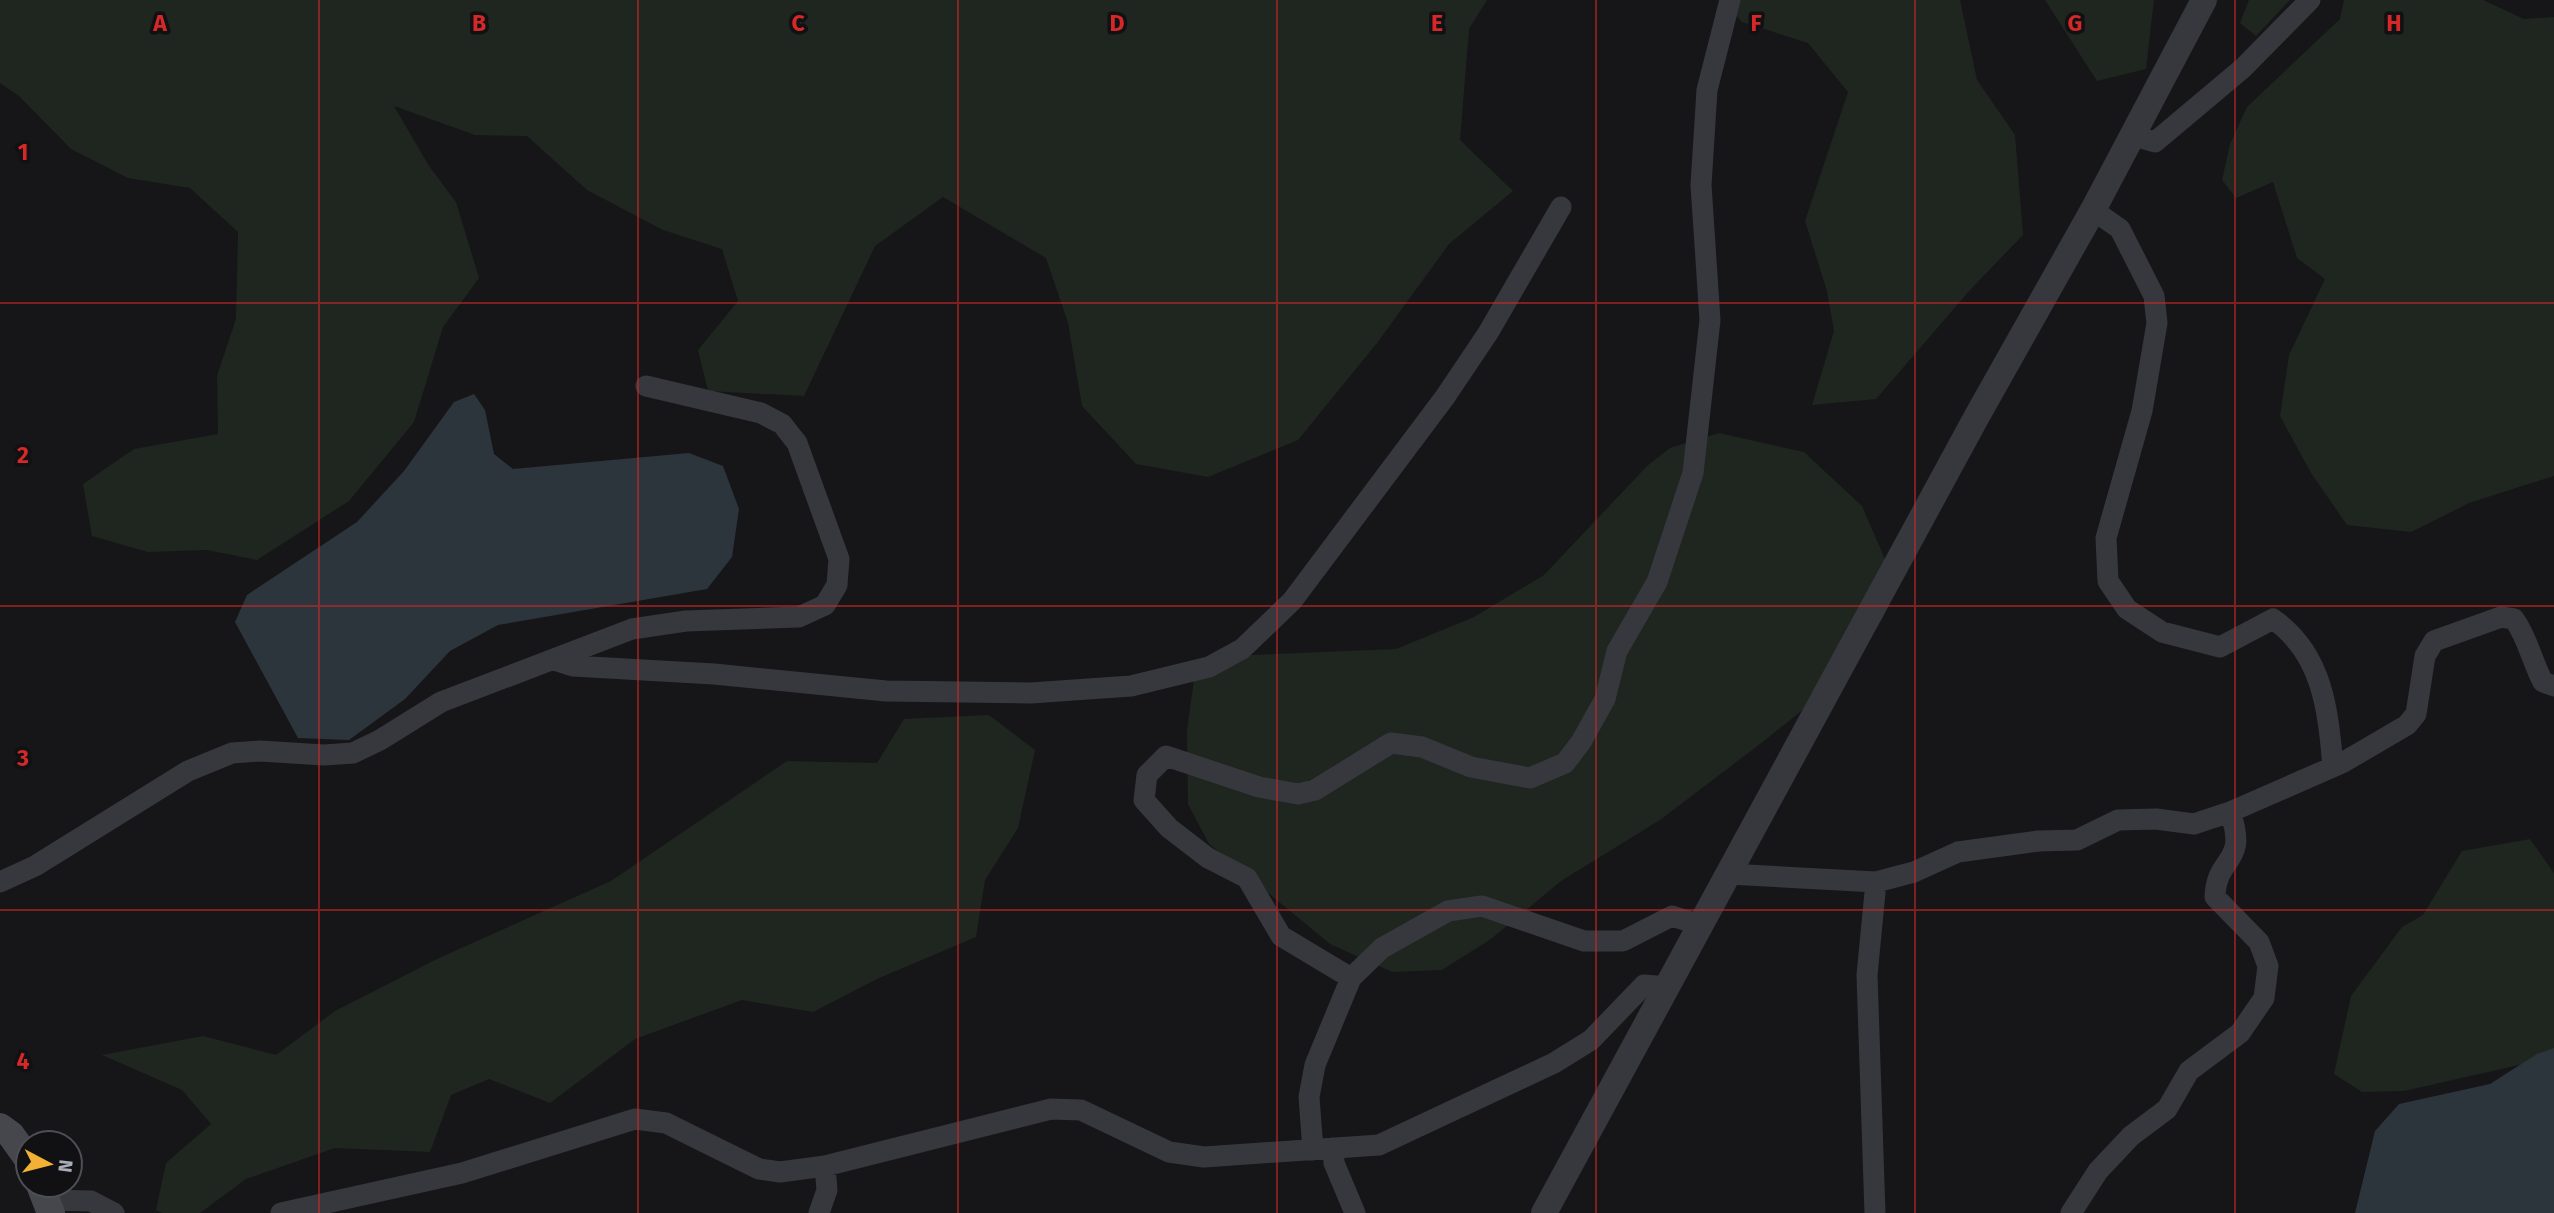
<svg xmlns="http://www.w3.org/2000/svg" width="2554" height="1213" font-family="'Fira Sans',sans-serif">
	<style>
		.green { fill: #1e261f }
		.water { fill: #2c353c }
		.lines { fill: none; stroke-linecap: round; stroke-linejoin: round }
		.minor { stroke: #37383d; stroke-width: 21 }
		.tertiary { stroke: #37383d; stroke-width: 26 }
		.secondary { stroke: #45474d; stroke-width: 28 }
		.grid { fill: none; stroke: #d62828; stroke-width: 2; stroke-opacity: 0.55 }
		.grid-label { font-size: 23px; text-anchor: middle; font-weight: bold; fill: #d62828; stroke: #111113; stroke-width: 7; stroke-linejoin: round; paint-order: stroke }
	</style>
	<rect width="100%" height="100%" fill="#161618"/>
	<!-- green -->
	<path class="green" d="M0,0H1487L1469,29L1460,140L1513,191L1449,244L1377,343L1298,440L1208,477L1136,464L1082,406L1068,323L1046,258L943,197L875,246L804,396L708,391L698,350L738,301L722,249L663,230L587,190L527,136L475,135L394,106L429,166L456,202L479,278L443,327L414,422L349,501L257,560L207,550L148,552L92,536L83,484L134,449L218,434L217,376L236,319L238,232L190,188L128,178L71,149L19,96L0,83Z
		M1722,0H1960L1977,80L2015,135L2023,235L1970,290L1876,399L1812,405L1834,331L1827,291L1805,221L1848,92L1808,43L1742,22Z
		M2045,0H2154L2146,69L2097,81Z
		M2249,0H2290L2256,36L2240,23Z
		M2344,0H2483L2524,19L2554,17V476L2469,503L2411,532L2347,525L2311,473L2280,416L2289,355L2325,279L2297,258L2273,182L2236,198L2222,180L2230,144L2247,107L2340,19Z
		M1719,433L1804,452L1862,506L1888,566L1885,614L1849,673L1760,744L1660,820L1561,881L1491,939L1442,970L1392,972L1330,944L1209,844L1188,804L1187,730L1195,672L1228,656L1396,649L1474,617L1544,575L1647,466L1670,448Z
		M989,715L1035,750L1018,828L985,880L976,937L877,979L813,1012L742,1000L635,1039L550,1103L489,1079L451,1095L430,1152L335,1148L246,1179L200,1213H162L156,1210L166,1163L211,1124L182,1090L102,1055L203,1036L276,1055L335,1011L439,958L611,881L787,761L877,763L904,719Z
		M2530,839L2554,873V1057L2404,1091L2362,1092L2334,1074L2351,996L2402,927L2423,915L2462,851Z"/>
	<!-- water -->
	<path class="water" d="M474,394L485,410L494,454L513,469L689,453L723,466L739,509L732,557L707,589L498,625L450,651L405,699L349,740L298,738L235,622L247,595L357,522L404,471L454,402Z
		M2554,1048V1213H2355L2375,1131L2399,1104L2490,1084L2537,1054Z"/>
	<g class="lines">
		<!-- minor -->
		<path class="minor" d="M2134,136L2155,142L2243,68L2310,0
			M2093,210L2120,229L2154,296L2157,323L2142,411L2106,538L2108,581L2127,609L2162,632L2220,647L2273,619C2323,654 2328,710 2333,767
			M554,660L573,666L714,674L886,691L1031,693L1131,686L1209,667L1242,649L1292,601L1445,397L1488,333L1561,207
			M1729,874L1876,882L1914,872L1958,852L2039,841L2077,840L2118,820L2156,819L2194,824L2230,812L2342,763L2407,725L2416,714L2425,656L2434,641L2501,617L2514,619C2528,638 2532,662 2543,682L2554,686
			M0,882L35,866L188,771L232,753L260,751L324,755L353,753L380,740L441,702L632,629L686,621L799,617L825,605L837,585L839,559L797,443L782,424L761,413L646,386
			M1351,978L1281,936L1247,878L1208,858L1169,828L1144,800L1147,775L1166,756L1259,787L1298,794L1315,790L1391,743L1422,747L1471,767L1530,778L1565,763L1581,742L1605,699L1617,651L1657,582L1693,473L1710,320L1701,185L1707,90L1730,0
			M1333,1148L1334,1163L1355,1213
			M1313,1150L1309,1097L1315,1065L1351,978L1382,948L1448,911L1482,906L1584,941H1623L1672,916L1700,925
			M47,1200L91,1201L114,1213
			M281,1213L462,1173L635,1119L666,1123L759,1169L780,1172L825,1166L1051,1109L1081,1110L1169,1152L1204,1157L1379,1145L1554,1063L1591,1040L1644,985L1668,987
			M819,1213L827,1190L825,1166
			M1875,1213L1867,975L1876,882
			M2071,1213L2098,1171L2131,1136L2167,1109L2189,1071L2240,1033L2264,998L2268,966L2259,942L2215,897C2216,855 2249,865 2230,812"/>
		<!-- tertiary -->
		<path class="tertiary" d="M1544,1213L1977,416L2093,210L2204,0"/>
		<!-- secondary -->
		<path class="secondary" d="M0,1127L11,1135L28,1159
			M40,1185L51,1213"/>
	</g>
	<!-- grid -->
	<path class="grid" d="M319,0V1213M638,0V1213M958,0V1213M1277,0V1213M1596,0V1213M1915,0V1213M2235,0V1213M0,303H2554M0,606H2554M0,910H2554"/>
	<g class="grid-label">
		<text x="160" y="31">A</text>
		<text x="479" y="31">B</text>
		<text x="798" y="31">C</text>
		<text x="1117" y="31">D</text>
		<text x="1437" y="31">E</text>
		<text x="1756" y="31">F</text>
		<text x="2075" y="31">G</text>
		<text x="2394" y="31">H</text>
		<text x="23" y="160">1</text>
		<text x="23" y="463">2</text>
		<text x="23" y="766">3</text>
		<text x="23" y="1069">4</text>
	</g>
	<!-- north arrow -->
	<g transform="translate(49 1164) rotate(97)"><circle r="33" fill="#111113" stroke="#4d4f55" stroke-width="2"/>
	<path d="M0-5L12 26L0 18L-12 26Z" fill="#f2b134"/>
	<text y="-10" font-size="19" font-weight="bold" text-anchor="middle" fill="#a8adb8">N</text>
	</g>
</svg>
